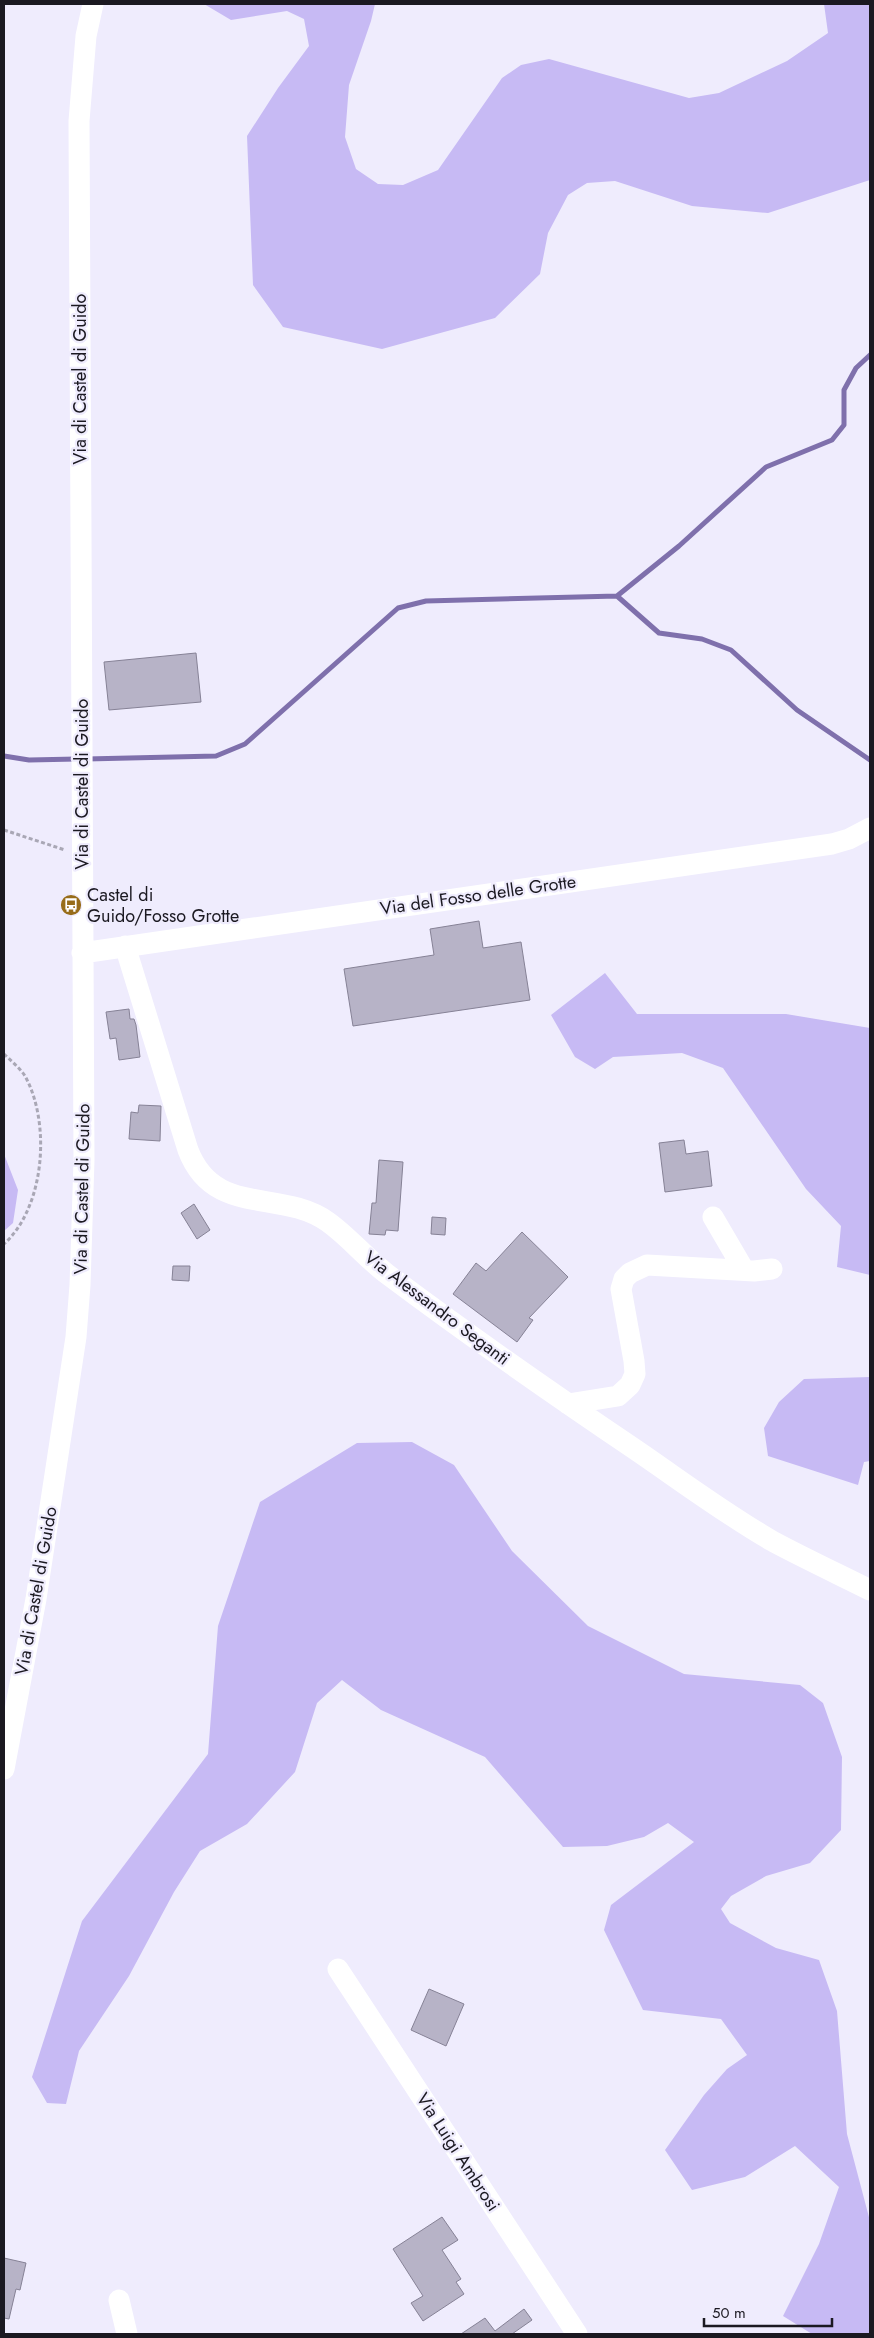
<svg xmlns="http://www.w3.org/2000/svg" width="874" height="2338" font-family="Jost,sans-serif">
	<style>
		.green { fill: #c7baf4 }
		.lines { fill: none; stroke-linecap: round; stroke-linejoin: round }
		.stream { stroke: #7f70ac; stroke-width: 5 }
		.building { fill: #b7b3c7; stroke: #868296 }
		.path { stroke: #a9a7b5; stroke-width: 3; stroke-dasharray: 4 2.5; stroke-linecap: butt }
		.minor { stroke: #fff; stroke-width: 21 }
		.labels { text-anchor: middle; stroke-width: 4.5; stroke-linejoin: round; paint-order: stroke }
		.street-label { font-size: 18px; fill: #1b1921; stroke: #efecfd }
		.poi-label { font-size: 18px; fill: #1b1921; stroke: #efecfd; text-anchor: start }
	</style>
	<rect width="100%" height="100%" fill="#efecfd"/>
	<!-- green -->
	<path class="green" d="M204,4H375L371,21L349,85L345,137L356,169L378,184L403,185L438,170L502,78L521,65L549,59L689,98L719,93L787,61L828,33L824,4H870V180L768,213L692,206L615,181L587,183L568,195L548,233L540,274L495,318L382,349L283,327L253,285L247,136L278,88L309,46L304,19L287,11L231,20Z
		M605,973L637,1014H786L870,1028V1275L837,1267L841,1226L806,1189L723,1068L682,1053L613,1057L595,1069L575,1057L551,1015Z
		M4,1154L18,1190L13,1223L4,1231Z
		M870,1377V1461L864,1462L858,1485L768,1456L764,1428L779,1402L804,1379Z
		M412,1442L454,1465L512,1551L588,1626L684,1674L800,1685L823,1703L842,1757L841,1830L810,1863L766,1876L731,1896L721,1909L730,1923L776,1948L819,1960L837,2011L847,2134L870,2221V2334H812L783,2316L819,2244L839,2187L795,2146L745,2177L692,2190L665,2150L704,2095L727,2069L747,2055L721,2019L643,2010L604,1930L611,1905L694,1842L668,1823L644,1837L607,1846L563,1847L485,1757L381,1710L342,1680L317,1703L295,1772L247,1824L200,1851L174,1892L129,1976L79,2051L66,2104L47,2103L32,2077L82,1921L208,1754L218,1626L260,1502L357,1443Z"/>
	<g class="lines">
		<!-- stream -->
		<path class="stream" d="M617,596L679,546L766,467L832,440L844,425V390L856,368L870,355
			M4,756L29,760L77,759
			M86,759L216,756L245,744L398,608L426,601L617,596L659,633L702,639L731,650L797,710L870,760"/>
	</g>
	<!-- building -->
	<path class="building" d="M196,653L201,702L109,710L104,662Z
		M479,921L483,948L521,942L530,1000L353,1026L344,969L434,955L430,929Z
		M129,1009L130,1019H134L136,1025L140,1057L119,1060L116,1038L110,1039L106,1012Z
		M139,1105L161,1106L160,1141L129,1139L131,1112L138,1113Z
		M684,1140L686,1154L708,1151L712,1186L665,1192L659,1143Z
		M379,1160L403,1162L398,1231L386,1230L385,1235L369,1234L372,1203H376Z
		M194,1204L210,1230L197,1239L181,1213Z
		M432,1217L446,1218L445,1235L431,1234Z
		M522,1232L568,1277L529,1318L533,1320L517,1342L453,1294L476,1263L486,1271Z
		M173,1266H190L189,1281L172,1280Z
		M429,1989L464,2004L446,2046L411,2030Z
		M442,2217L458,2240L442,2250L461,2279L456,2282L464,2294L423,2321L411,2303L423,2296L393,2249Z
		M4,2258L26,2263L20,2290L16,2289L9,2319L4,2318Z
		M524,2309L532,2320L512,2334H461L485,2318L495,2331Z"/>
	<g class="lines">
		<!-- path -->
		<path class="path" d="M4,830L65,850
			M4,1054C10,1060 20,1068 25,1076C51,1123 45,1207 4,1244"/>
		<!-- minor -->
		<path class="minor" d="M125,946L188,1150C214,1218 280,1188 328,1222C349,1237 366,1258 387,1274C467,1334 550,1392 633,1448C680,1480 725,1514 774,1542C806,1559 838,1574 870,1590
			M82,953L832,844L849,839L870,828
			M713,1217L744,1270
			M568,1404L618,1396L630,1385L635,1374L634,1361L621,1289L624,1279L630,1273L647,1265L754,1271L772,1269
			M4,1769L36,1599L76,1337L80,1285L84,1160L79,121L86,36L93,4
			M338,1969L577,2334
			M119,2300L127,2334"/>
	</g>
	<!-- icons -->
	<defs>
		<g id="bus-disc" transform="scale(1.125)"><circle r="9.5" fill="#986d1a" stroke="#efecfd"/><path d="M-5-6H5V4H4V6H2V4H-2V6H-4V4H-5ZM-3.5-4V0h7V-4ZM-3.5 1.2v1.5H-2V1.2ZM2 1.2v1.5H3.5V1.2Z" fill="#fff"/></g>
	</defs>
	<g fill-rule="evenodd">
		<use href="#bus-disc" x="71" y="905"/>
	</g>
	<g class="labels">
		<!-- street labels -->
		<g class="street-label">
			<text transform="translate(80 379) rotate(-90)" y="6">Via di Castel di Guido</text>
			<text transform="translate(82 784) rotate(-90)" y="6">Via di Castel di Guido</text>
			<text transform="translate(478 895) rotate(-8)" y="6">Via del Fosso delle Grotte</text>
			<text transform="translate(82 1189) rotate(-89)" y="6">Via di Castel di Guido</text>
			<text transform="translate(437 1308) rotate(37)" y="6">Via Alessandro Seganti</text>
			<text transform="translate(36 1591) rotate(-80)" y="6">Via di Castel di Guido</text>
			<text transform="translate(458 2152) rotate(57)" y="6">Via Luigi Ambrosi</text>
		</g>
		<!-- poi labels -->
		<g class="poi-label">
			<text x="87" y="901">Castel di<tspan x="87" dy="21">Guido/Fosso Grotte</tspan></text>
		</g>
	</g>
	<!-- border -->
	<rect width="874" height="2338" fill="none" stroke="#1b1921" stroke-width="10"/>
	<!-- scale -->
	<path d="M704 2318v8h128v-8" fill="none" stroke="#1b1921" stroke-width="2.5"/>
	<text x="712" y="2318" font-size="15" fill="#1b1921" stroke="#efecfd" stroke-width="4" paint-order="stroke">50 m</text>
</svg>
